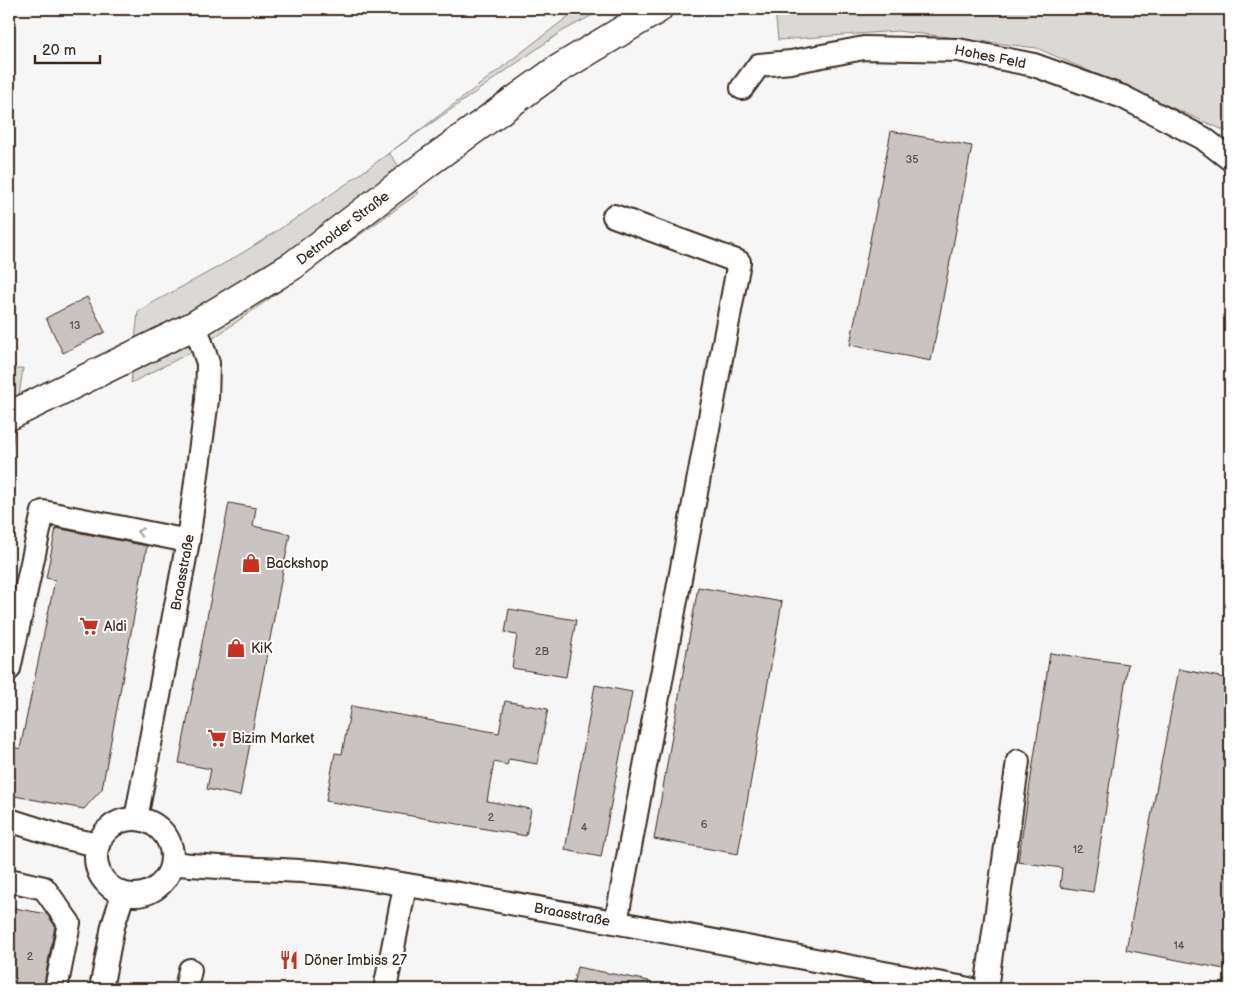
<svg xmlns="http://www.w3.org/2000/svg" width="1239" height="998" font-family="'Balsamiq Sans',sans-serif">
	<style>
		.green { fill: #dbd9d6; stroke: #8b827a }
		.building { fill: #c9c3c1; stroke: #3b2a1e }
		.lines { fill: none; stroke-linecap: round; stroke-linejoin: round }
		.minor-casing { stroke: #3b2a1e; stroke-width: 26 }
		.major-casing { stroke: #3b2a1e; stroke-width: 31 }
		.minor { stroke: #fff; stroke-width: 22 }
		.major { stroke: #fff; stroke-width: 28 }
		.oneway { stroke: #a79f9a }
		.labels { text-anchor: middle; stroke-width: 4; stroke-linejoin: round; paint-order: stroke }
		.number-label { font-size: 11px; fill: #5e5047 }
		.street-label { font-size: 14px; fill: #3b2a1e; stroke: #fff }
		.poi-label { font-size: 14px; fill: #3b2a1e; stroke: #fff; text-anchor: start }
	</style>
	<rect width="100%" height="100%" fill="#f7f6f6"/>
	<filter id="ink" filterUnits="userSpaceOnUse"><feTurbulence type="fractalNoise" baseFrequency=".02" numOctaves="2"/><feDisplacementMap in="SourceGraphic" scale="10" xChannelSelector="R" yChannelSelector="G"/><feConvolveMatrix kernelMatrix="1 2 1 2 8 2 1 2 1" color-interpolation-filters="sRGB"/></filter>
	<g filter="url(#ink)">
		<!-- green -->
		<path class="green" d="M578,9H604L561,32L389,153L419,193L201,347L131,383L138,311C180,287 223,266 263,240C373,170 474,88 578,9Z
			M770,9H1230V133L1037,48L897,31L778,40L775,9Z
			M23,368L11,456L9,457V371Z"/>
		<!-- building -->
		<path class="building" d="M891,131L972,146L931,361L850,345Z
			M87,297L105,332L63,353L46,318Z
			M229,503L256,508L253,526L290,534L240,796L207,789L211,769L179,763Z
			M56,528L147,546L102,789L84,809L9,795V746L20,749L55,580L46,578Z
			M698,587L782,602L738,854L654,839Z
			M509,609L576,620L566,677L512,668L517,635L505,633Z
			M1050,653L1128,664L1093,892L1060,887L1062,868L1018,862Z
			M1179,669L1230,679V938L1224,969L1126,950Z
			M595,685L632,692L601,857L565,850Z
			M505,701L548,709L537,764L509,759L507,765L494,762L487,801L531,809L526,836L326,801L335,753L342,754L351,706L499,733Z
			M9,907L47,914L55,926L43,989H9Z
			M577,967L649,981L648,989H572Z"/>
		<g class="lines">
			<!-- minor casing -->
			<g class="minor-casing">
				<g id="minor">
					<path id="s1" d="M742,88L759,65L791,62L864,48L958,50L1034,65L1123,97L1203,138L1230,159"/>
					<path d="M614,216L739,262L616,922"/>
					<path d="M9,669L43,512L188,541"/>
					<path id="s2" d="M136,819L188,541L207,400L208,363L195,325"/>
					<circle cx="134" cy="857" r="38"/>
					<path d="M9,820L66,838L98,845"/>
					<path id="s3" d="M172,863C236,871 301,867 366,878C567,911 768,952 969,989"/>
					<path d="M9,880L44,888L69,923L56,989"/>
					<path d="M101,989L113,926L123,894"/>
					<path d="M186,989L190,970"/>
					<path d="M385,989L405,886"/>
					<path d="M986,989L1018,761"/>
				</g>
			</g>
			<!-- major casing -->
			<g class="major-casing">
				<g id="major">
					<path id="s4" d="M9,416L195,325L292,266L429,162L555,71L658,9"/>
				</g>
			</g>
			<!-- minor -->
			<use href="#minor" class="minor"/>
			<!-- major -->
			<use href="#major" class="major"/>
		</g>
		<!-- one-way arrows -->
		<defs><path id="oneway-chevron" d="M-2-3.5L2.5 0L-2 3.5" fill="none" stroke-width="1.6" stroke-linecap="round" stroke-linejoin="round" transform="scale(1.25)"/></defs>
		<use class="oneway" href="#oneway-chevron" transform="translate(140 532) rotate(-169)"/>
	</g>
	<!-- icons -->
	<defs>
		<g id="shop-bare" transform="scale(1.5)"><path d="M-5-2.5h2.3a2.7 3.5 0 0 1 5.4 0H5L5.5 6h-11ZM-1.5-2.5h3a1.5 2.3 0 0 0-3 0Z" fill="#c8321e" stroke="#fff" stroke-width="2.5" paint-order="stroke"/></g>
		<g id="supermarket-bare" transform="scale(1.5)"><path d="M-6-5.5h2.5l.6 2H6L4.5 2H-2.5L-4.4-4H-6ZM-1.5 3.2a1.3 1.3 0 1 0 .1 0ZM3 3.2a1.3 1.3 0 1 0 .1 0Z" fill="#c8321e" stroke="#fff" stroke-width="2.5" paint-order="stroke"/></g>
		<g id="restaurant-bare" transform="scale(1.5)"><path d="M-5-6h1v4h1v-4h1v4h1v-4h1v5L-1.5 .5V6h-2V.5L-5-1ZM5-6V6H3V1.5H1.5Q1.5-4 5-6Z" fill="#c8321e" stroke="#fff" stroke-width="2.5" paint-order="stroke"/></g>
	</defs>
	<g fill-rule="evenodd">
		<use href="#shop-bare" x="251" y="563"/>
		<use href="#supermarket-bare" x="89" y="626"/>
		<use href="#shop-bare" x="236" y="648"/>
		<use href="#supermarket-bare" x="217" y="738"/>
		<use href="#restaurant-bare" x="289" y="960"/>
	</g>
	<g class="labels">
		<!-- number labels -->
		<g class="number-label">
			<text x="912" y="163">35</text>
			<text x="75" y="329">13</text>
			<text x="542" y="655">2B</text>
			<text x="491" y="821">2</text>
			<text x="704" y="828">6</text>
			<text x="584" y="831">4</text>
			<text x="1078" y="853">12</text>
			<text x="1179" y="949">14</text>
			<text x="30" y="960">2</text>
		</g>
		<!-- street labels -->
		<g class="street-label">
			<text dy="5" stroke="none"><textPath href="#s1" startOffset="262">Hohes Feld</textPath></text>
			<text dy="5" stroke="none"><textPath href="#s4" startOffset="384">Detmolder Straße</textPath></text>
			<text dy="5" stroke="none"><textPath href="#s2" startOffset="251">Braasstraße</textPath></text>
			<text dy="5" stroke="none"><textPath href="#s3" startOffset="404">Braasstraße</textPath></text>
		</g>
		<!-- poi labels -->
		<g class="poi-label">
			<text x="266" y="568">Backshop</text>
			<text x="104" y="631">Aldi</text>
			<text x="251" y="653">KiK</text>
			<text x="232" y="743">Bizim Market</text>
			<text x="304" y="965">Döner Imbiss 27</text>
		</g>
	</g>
	<!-- margin -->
	<rect width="1239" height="998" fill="none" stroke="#fff" stroke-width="30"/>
	<rect x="15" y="15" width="1209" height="968" fill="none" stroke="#3b2a1e" stroke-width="2" filter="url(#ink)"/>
	<!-- scale -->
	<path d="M35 55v8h65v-8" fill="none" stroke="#3b2a1e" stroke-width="2.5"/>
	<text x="42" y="55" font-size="15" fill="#3b2a1e" stroke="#ffffff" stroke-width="4" paint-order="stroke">20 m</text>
</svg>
